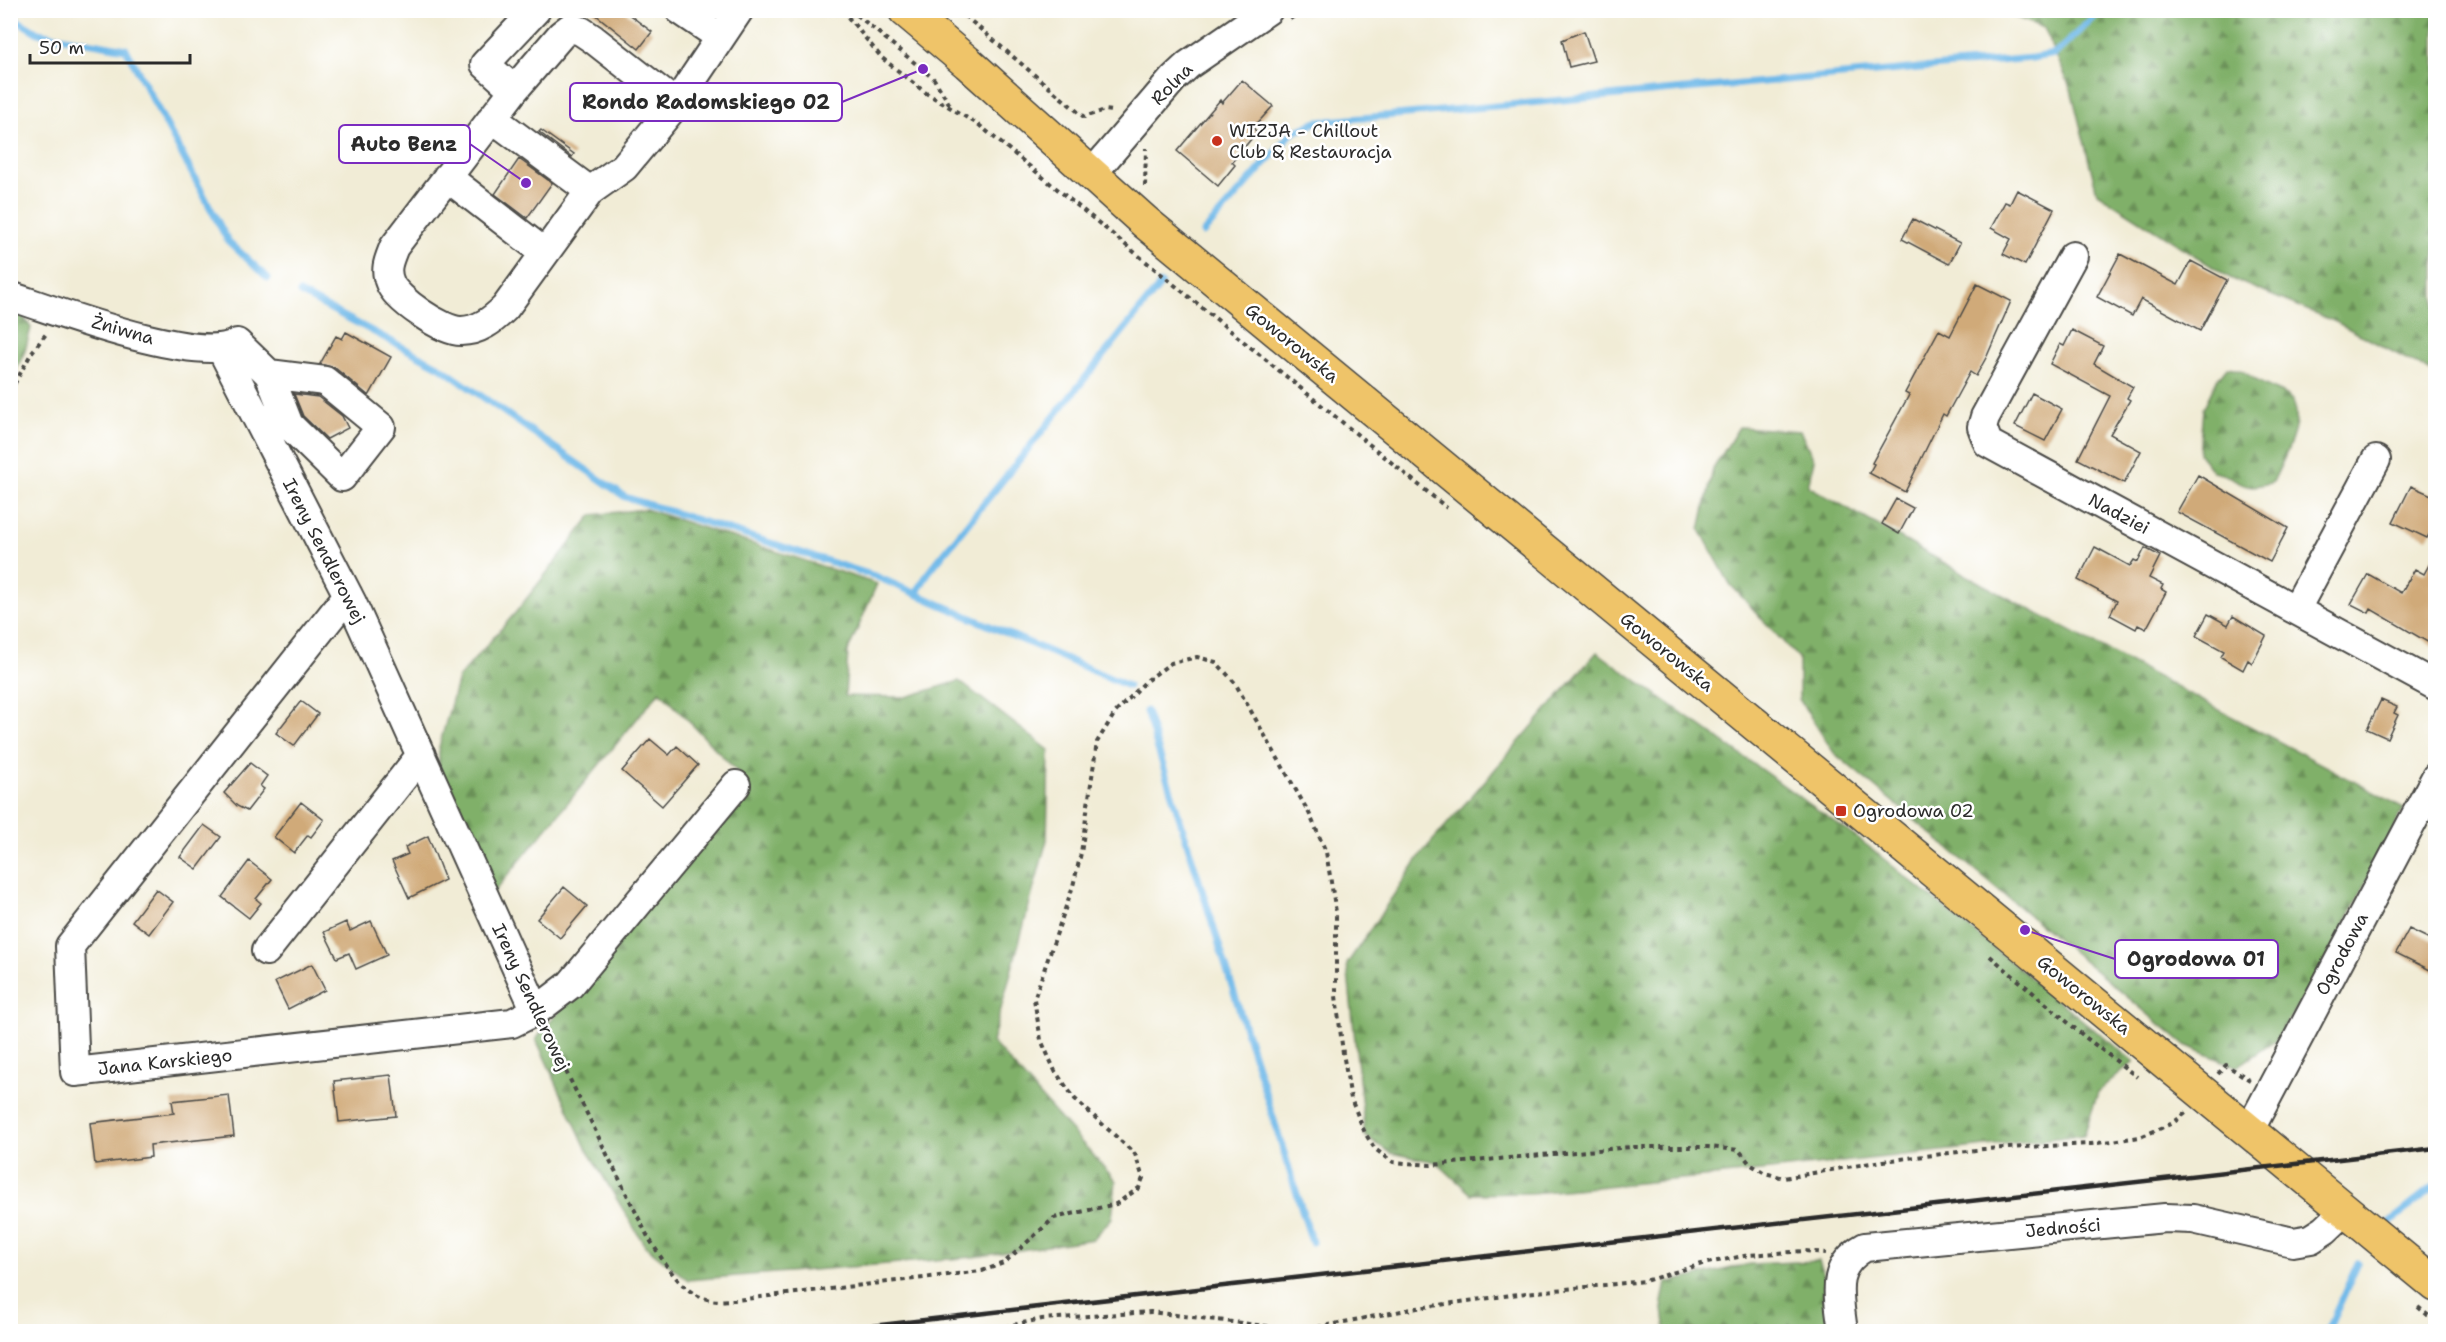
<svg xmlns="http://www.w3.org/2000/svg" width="2446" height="1342" font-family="'Shantell Sans',sans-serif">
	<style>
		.forest { fill: url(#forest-firs); stroke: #566e4a; stroke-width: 1.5 }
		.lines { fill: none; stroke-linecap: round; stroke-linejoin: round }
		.stream { stroke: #70b9e9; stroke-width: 7 }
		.building { fill: #d0aa79 }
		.minor-casing { stroke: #494845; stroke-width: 32 }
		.major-casing { stroke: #494845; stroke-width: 36 }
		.path { stroke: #494845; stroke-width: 4; stroke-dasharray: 4.5 4.5; stroke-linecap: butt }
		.minor { stroke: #fff; stroke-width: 28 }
		.major { stroke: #efc469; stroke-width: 33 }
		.rail { stroke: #2b2b2b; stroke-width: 4.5 }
		.poi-dot { fill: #c8321e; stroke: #fff; stroke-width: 2 }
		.labels { text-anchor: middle; stroke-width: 5; stroke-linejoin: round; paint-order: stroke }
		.street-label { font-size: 18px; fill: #2b2b2b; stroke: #fff }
		.poi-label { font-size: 18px; fill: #2b2b2b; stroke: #fff; text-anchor: start }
		.leader { fill: none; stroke: #7b2cbf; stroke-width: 2 }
		.callout-dot { fill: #7b2cbf; stroke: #fff; stroke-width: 2 }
		.callout { fill: #fff; stroke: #7b2cbf; stroke-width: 2 }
		.callout-label { font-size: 20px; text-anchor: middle; font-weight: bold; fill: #2b2b2b }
	</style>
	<defs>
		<pattern id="forest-firs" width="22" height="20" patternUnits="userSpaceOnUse" patternTransform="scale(1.5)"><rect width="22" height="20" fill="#80b069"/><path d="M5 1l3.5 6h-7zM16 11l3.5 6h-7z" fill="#698f57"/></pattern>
	</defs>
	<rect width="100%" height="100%" fill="#fff"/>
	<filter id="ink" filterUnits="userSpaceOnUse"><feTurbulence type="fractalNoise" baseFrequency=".0167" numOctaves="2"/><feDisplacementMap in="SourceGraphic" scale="12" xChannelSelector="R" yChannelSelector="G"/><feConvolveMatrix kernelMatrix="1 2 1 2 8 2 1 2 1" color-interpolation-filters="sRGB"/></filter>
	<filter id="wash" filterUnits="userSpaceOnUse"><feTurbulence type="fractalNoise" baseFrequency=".008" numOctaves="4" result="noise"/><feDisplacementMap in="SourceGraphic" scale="24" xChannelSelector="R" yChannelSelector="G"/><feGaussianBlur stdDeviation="1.35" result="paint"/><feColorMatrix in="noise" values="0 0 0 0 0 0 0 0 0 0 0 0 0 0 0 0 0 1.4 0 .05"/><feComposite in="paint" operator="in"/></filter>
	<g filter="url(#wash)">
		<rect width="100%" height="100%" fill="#f1ecd6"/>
		<!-- forest -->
		<path class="forest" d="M1999,11H2435V374L2336,322L2230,278L2097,193L2071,89L2044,28Z
			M11,304L17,306L31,328L25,351L11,381Z
			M2227,367C2242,367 2249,377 2263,384C2270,388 2281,391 2288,396C2310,415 2282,461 2273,482C2238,493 2244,477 2213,472L2199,454L2203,409L2217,380Z
			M1739,427L1800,431L1814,460L1808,486L1982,584L2404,808L2320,972L2275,1041L2237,1067L2185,1045L1834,753L1799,699V659L1730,584L1700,530L1713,469Z
			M645,509L877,584L848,651L845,696L906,697L959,681L1049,750L1047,840L992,1042L1116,1181L1112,1218L1093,1239L974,1257L688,1280L645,1246L586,1148L536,1039L748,783L660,691L490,897L438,805L439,747L458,678L516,612L592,515Z
			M1597,652L1868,846L2134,1062L2098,1092L2084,1135L1724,1175L1532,1193L1471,1194L1436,1162L1391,1153L1365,1136L1347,964L1422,853Z
			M1819,1261L1826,1281L1831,1331H1666L1662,1302L1666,1283L1750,1264Z"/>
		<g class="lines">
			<!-- stream -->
			<path class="stream" d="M10,16L38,33L126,49L228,241L268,278
				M1203,233L1292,133L1317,122L2032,58L2055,54L2101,10
				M300,293L440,367L625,497L875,576L1128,686
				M916,594L928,573L1161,284
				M1146,711L1312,1242
				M2390,1222L2436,1185
				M2327,1332L2358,1263"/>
		</g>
		<g id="blocks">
			<!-- building -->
			<path class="building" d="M590,10H623L652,32L639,49Z
				M1584,31L1594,61L1569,67L1562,40Z
				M1242,80L1273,106L1253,128L1257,132L1232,162L1235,165L1218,186L1177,151L1220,100L1222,103Z
				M541,130L574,154L572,157L539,132Z
				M519,159L552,183L527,218L495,194Z
				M2017,190L2054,209L2025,265L2003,254L2011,239L1991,228L2005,202L2010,204Z
				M1913,219L1960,243L1949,264L1902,239Z
				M2120,254L2178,285L2191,261L2227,280L2200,331L2141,299L2132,316L2097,297Z
				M1977,284L2011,301L1987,356L1976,376L1970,372L1946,416L1943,414L1905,492L1869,473L1874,464L1872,463L1909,395L1905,393L1939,330L1950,336Z
				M2072,330L2103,346L2094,364L2133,387L2127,398L2130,400L2110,434L2141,451L2124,483L2078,459L2110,396L2050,364L2060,344L2064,346Z
				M346,332L391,357L369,396L335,368L320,364L336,336L342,339Z
				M2032,393L2062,409L2045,441L2015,426Z
				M294,394L318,397L342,416L348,428L327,439L303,416Z
				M2198,475L2288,528L2270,562L2177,512Z
				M2411,486L2436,497V522L2427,538L2393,522Z
				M1896,499L1913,508L1899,534L1882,524Z
				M2095,547L2130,566L2134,560L2138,562L2145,548L2160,556L2149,578L2163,585L2161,589L2166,592L2146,629L2138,625L2136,629L2110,615L2117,601L2078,580Z
				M2436,552V647L2371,609L2369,613L2351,604L2368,574L2401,593L2415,569L2424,574Z
				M2208,614L2228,625L2233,616L2266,636L2252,663L2248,660L2243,670L2221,657L2224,651L2196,636Z
				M2381,700L2397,707L2394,713L2398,715L2387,738L2367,729Z
				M301,701L318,714L294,746L276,733Z
				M650,739L669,755L677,746L698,765L662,806L622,771Z
				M250,763L267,776L260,786L264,789L247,811L237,806L224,793Z
				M301,802L324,820L311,837L308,835L294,853L274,837Z
				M204,825L221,837L197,869L180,857Z
				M428,836L445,880L409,898L392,861L408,854L405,847Z
				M249,861L272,879L256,899L261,903L249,918L222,897Z
				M564,887L587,906L560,938L537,919Z
				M156,889L173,902L149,934L132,921Z
				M371,921L387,955L356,969L349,953L337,958L324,932L346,922L350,931Z
				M2409,929L2436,942V973L2396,953Z
				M312,964L325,990L288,1009L275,982Z
				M391,1075L396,1116L339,1122L334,1081Z
				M229,1095L234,1136L150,1145L151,1157L95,1164L90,1123L174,1113L172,1101Z"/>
		</g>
	</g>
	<g filter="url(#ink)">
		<use href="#blocks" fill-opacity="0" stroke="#494845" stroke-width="1.5"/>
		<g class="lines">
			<!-- minor casing -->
			<g class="minor-casing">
				<path id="minor" d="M680,10L720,37
					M514,90L485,64L536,10
					M492,118L590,191L624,167L676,104L739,10
					M1091,175L1173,79L1188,65L1268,10
					M447,177L545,253
					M590,191L505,308C493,320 479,331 461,331C442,331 396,299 390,283C384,269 389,260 394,247L514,90L561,35L570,28L581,31L593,39L676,104
					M2073,256L1985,417L1982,427L1988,443L2436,686
					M10,296C56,311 198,365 237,343L269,374L289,425L342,477L381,427L325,381L269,374
					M222,350L352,603L536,1011
					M348,595L70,946L75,1072L512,1023L536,1011L570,985L736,785
					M2296,609L2376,460
					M266,951L421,755
					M2249,1131L2436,777
					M1843,1332C1839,1296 1829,1267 1865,1247L2165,1218L2193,1219L2293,1242L2311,1239L2325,1230L2345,1211"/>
			</g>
			<!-- major casing -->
			<g class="major-casing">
				<path id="major" d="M905,10L968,63L1145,222L2436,1285"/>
			</g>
			<!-- path -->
			<path class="path" d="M842,10L882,58L926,93L979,125L1447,508
				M958,10L1084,117L1105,110L1113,111
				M848,15L856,14L934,79L950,105
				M1290,19L1303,10
				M1145,186L1146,148
				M10,392L32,352L46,334
				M1990,956L2085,1037L2137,1077
				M546,1031L648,1237C662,1258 680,1293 707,1299C715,1302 727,1300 736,1300L982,1271L1004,1263L1054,1218L1116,1204L1139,1188L1143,1178L1135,1154L1075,1099L1055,1071L1041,1040L1034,999L1073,886L1081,853L1097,742L1115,713L1146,681L1171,663L1197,657L1216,662L1235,683L1309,813L1326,852L1336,912V996L1343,1053L1351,1099L1365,1133L1375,1149L1393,1162L1431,1165L1631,1147H1708L1739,1150L1750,1164L1765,1173L1784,1178L1883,1161L1984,1149L2091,1144L2140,1137L2173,1123L2187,1112
				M2218,1074L2226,1065L2250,1080
				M2418,1307L2436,1322
				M978,1332L1042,1319L1151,1312L1290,1329L1318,1327L1417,1308L1526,1293L1645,1281L1702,1264L1749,1255L1805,1251L1826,1253"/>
			<!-- minor -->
			<use href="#minor" class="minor"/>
			<!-- major -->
			<use href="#major" class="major"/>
			<!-- rail -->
			<path class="rail" d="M819,1332L2436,1148"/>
		</g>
	</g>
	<!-- markers -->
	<g class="poi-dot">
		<circle cx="1217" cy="141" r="6"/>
		<rect x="1835" y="805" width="12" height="12" rx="3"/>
	</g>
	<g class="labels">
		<!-- street labels -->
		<g class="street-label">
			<text transform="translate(1172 84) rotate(-46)" y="6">Rolna</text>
			<text transform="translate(123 330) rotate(16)" y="6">Żniwna</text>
			<text transform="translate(1292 343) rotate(39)" y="6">Goworowska</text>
			<text transform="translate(2119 514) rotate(28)" y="6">Nadziei</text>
			<text transform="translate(324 551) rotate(63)" y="6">Ireny Sendlerowej</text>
			<text transform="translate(1667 652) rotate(39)" y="6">Goworowska</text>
			<text transform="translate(2342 954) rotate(-62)" y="6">Ogrodowa</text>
			<text transform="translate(2084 995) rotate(39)" y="6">Goworowska</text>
			<text transform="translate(531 997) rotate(65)" y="6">Ireny Sendlerowej</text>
			<text transform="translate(165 1062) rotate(-6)" y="6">Jana Karskiego</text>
			<text transform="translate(2063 1228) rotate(-5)" y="6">Jedności</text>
		</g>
		<!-- poi labels -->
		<g class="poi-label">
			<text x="1229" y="137">WIZJA - Chillout<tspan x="1229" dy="21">Club &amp; Restauracja</tspan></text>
			<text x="1853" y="817">Ogrodowa 02</text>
		</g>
	</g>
	<!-- callouts -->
	<path class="leader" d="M923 69L842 102M526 183L470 144M2025 930L2115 959"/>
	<g class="callout-dot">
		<circle cx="923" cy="69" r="6"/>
		<circle cx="526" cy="183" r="6"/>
		<circle cx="2025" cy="930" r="6"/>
	</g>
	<g class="callout">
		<rect x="570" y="83" width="272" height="38" rx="6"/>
		<rect x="339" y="125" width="131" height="38" rx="6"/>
		<rect x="2115" y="940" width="163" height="38" rx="6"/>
	</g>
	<g class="callout-label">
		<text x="706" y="109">Rondo Radomskiego 02</text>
		<text x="404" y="151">Auto Benz</text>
		<text x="2196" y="966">Ogrodowa 01</text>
	</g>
	<!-- margin -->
	<rect width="2446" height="1342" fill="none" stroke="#fff" stroke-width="36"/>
	<!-- scale -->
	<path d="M30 54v9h160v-9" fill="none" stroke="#2b2b2b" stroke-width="3"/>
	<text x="39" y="54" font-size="18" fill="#2b2b2b" stroke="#ffffff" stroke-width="4.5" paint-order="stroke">50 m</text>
</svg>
